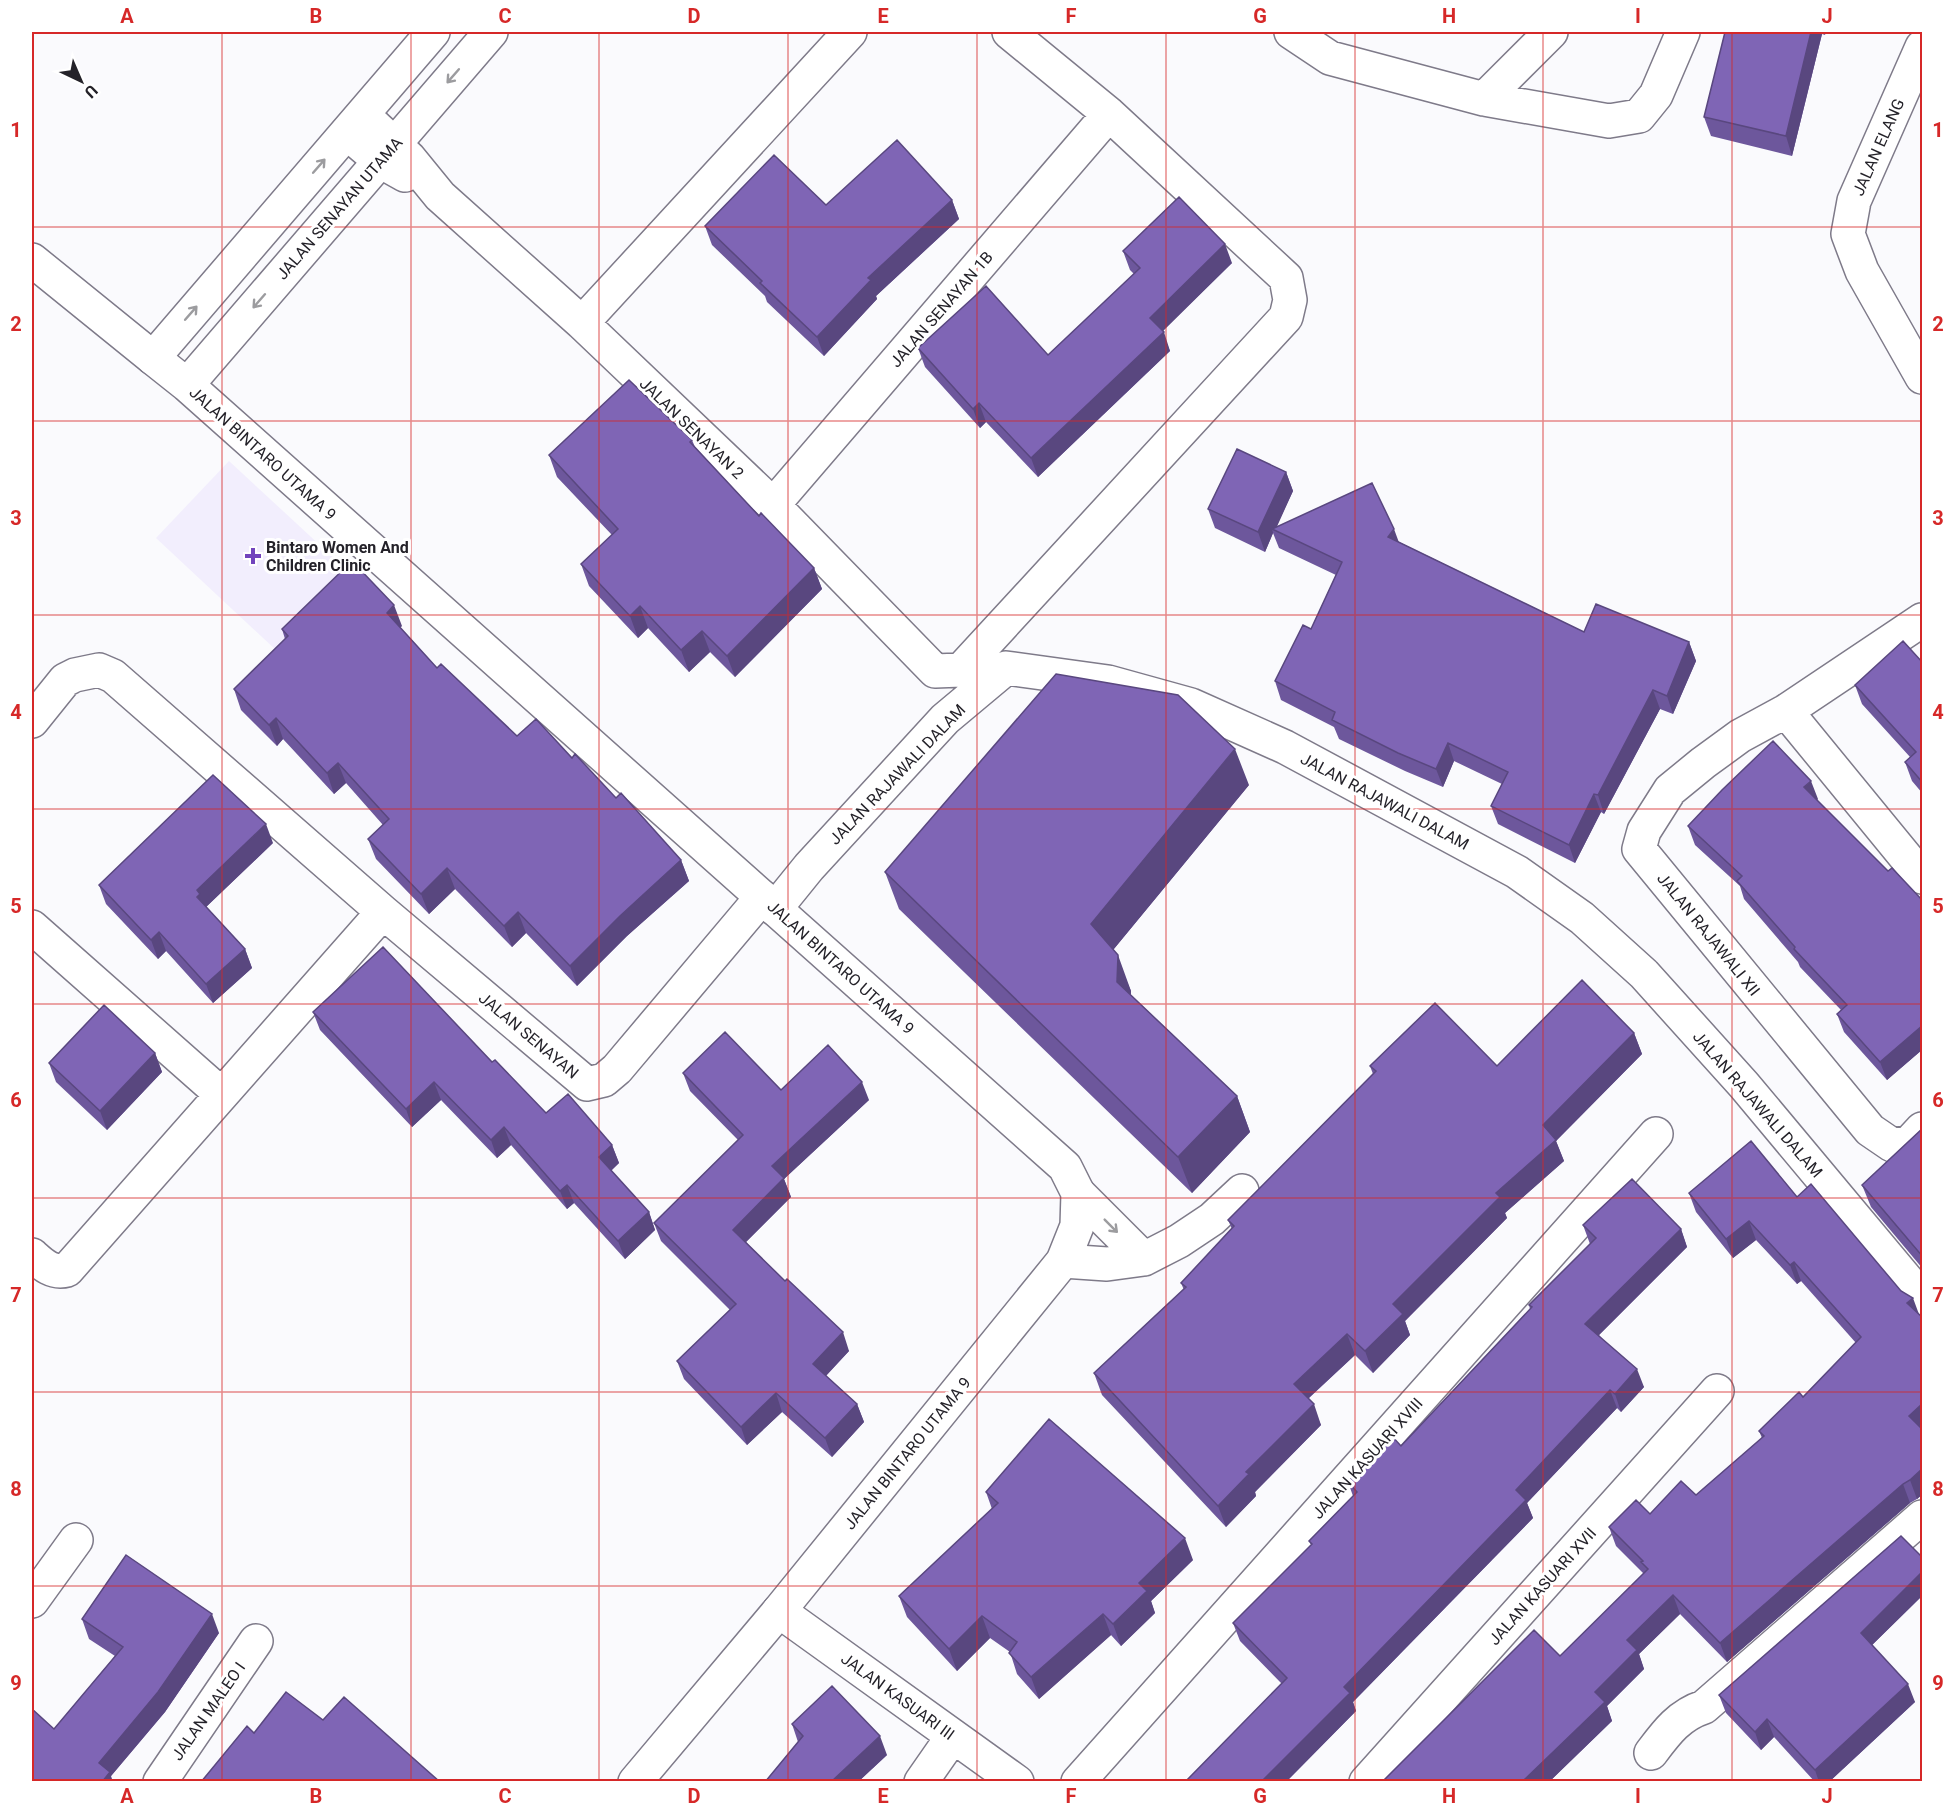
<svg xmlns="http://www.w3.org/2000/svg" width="1954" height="1813" font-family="Roboto,sans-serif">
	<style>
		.built { fill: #f2eefd }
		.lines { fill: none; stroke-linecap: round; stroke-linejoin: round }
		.minor-casing { stroke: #7e7a89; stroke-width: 36 }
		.tertiary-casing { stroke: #7e7a89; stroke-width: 36 }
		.minor { stroke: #fff; stroke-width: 33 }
		.tertiary { stroke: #fff; stroke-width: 33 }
		.wall { fill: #6d579c }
		.shaded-wall { fill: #59477f }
		.building { fill: #7f65b5; stroke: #59477f; stroke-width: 1.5 }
		.oneway { stroke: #9c9c9f }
		.grid { fill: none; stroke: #d62828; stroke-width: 1.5; stroke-opacity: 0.55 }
		.poi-dot { fill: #7244bc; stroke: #fff; stroke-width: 2 }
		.labels { text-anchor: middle; stroke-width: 6; stroke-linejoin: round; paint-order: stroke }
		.street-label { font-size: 16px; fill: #242229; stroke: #fff }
		.poi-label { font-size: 16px; font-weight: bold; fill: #242229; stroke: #fff; text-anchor: start }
		.neatline { fill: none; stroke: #d62828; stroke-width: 2 }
		.grid-label { font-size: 20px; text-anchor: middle; font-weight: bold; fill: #d62828 }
	</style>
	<rect width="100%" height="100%" fill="#fafafd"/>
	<!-- built -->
	<path class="built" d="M229,461L350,573L277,651L156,538Z"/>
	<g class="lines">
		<!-- minor casing -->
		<g class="minor-casing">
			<path id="minor" d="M1291,32L1330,58L1484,99L1609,121L1639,116L1656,95L1683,32
				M1922,47L1854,201L1848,234L1862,271L1922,377
				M1484,99L1551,32
				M363,115L409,158L440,196L582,323L773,505L935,671L961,670L1286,317L1290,300L1286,278L1109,114L1009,32
				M347,133L380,161L405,175
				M32,260L153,358
				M582,323L850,32
				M773,505L1109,114
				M1922,620L1786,711L1740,736L1703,763L1670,790L1644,831L1639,849L1870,1130L1892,1145L1909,1143L1922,1129
				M1786,711L1922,877
				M32,721L65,680L75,675L99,670L113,676L383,912L587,1084L604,1080L617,1069L762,897
				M775,909L809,867L945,719L1006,668L1108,682L1191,705L1285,747L1517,872L1582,918L1644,974L1744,1085L1922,1298
				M32,927L221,1094
				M1078,1193L1144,1259
				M32,1255C42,1264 52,1274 67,1270L383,912
				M1063,1261L1107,1264L1144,1259L1179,1241L1212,1219L1242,1191
				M32,1601L76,1540
				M779,1611L1017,1782
				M1651,1753C1666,1733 1679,1715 1704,1707L1922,1517
				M160,1782L256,1641
				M921,1782L953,1736
				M1078,1782L1656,1134
				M1366,1782L1717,1391"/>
		</g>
		<!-- tertiary casing -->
		<g class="tertiary-casing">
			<path id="tertiary" d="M433,32L153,358L187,385L1065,1167L1078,1193L1077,1226L1063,1261L779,1611L635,1782
				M187,385L491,32"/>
		</g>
		<!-- minor -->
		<use href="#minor" class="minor"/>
		<!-- tertiary -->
		<use href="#tertiary" class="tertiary"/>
	</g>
	<!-- wall -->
	<path class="wall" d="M1725,32H1826L1825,35L1822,34L1792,156L1711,136L1704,117Z
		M952,200L959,219L876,296L877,299L824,356L767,302L765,296L712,245L705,226L826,205Z
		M1123,251L1232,263L1162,331L1170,351L1038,477L986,422L980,428L925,367L918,348L1048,355L1134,274L1130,270Z
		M692,440L695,447L759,516L814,568L822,589L735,677L710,652L689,672L648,628L638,638L589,586L581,564L612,535L557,477L549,455Z
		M1286,472L1293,491L1276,527L1399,542L1584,632L1689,642L1696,661L1673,714L1660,709L1604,814L1601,812L1575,863L1498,824L1491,806L1502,784L1454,761L1443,787L1405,771L1339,739L1334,727L1281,700L1275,681L1311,629L1336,575L1279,548L1273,533L1265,552L1215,528L1208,509Z
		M402,626L400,627L437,668L517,736L572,758L616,798L681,860L689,881L627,936L577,986L526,933L512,947L455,889L429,914L376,859L368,839L383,825L346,783L334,794L283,739L277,746L241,710L234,689L285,639L282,629Z
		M1923,663V794L1912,781L1905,762L1910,757L1862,704L1855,685Z
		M1249,785L1113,950L1131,991V995L1237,1096L1250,1132L1192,1193L899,909L885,872Z
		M1818,799L1817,800L1888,871L1923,901V1049L1887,1080L1844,1032L1837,1014L1841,1010L1800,967L1798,962L1744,899L1740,886L1695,845L1688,826Z
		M273,843L206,907L245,949L252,968L213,1003L166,951L158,959L106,904L99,885Z
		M313,1012L492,1062L546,1113L612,1145L619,1163L611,1171L649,1212L655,1230L625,1259L574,1203L567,1209L511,1145L497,1158L441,1100L412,1127L320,1030Z
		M1634,1033L1642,1054L1556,1141L1564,1161L1505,1213L1507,1218L1405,1321L1410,1335L1373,1373L1355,1355L1308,1399L1321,1425L1255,1492L1256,1496L1226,1527L1102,1395L1094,1373L1184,1290L1181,1283L1232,1229L1228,1220L1373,1074L1370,1066H1497Z
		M155,1053L162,1072L107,1130L56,1082L49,1063Z
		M683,1073L781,1090L869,1100L784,1179L791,1197L746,1242L849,1351L826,1376L857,1404L864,1422L832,1457L782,1412L747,1445L684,1379L677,1361L730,1310L661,1241L654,1223L738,1140L690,1091Z
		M1923,1128V1269L1871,1207L1862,1185Z
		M1689,1193L1797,1197L1923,1318V1494L1917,1499L1910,1503L1727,1662L1680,1614L1639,1654L1644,1669L1607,1706L1612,1721L1549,1782H1382L1560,1656L1644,1574L1616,1546L1609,1527L1650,1514L1696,1495L1762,1438L1759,1431L1803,1397L1856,1343L1801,1281L1797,1284L1756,1240L1733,1258L1696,1212Z
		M1583,1225L1681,1229L1687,1247L1599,1335L1644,1387L1621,1412L1617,1408L1527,1503L1533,1518L1353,1702L1356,1711L1286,1782H1185L1282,1684L1240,1641L1233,1623L1311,1545L1309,1541L1353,1496L1348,1482L1401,1446L1530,1309L1529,1305L1590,1244Z
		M986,1492L1193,1560L1151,1601L1155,1613L1121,1646L1111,1635L1039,1699L1017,1674L1010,1652L990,1638L957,1671L907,1617L899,1596L992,1509Z
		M1923,1558V1595L1872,1645L1915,1702L1829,1782H1815L1774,1737L1761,1750L1726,1713L1719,1695Z
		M82,1619L219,1633L165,1712L111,1776L54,1729L115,1656L89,1639Z
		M792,1724L887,1755L858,1782H765L798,1742Z"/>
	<!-- shaded-wall -->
	<path class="shaded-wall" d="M1811,32H1821L1822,34L1792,156L1786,136Z
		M952,200L959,219L876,296L877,299L824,356L817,337L868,278Z
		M1225,244L1232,263L1157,337L1150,318Z
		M1164,332L1170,351L1038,477L1031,458Z
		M979,403L986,422L980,428L973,409Z
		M1286,472L1293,491L1275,531L1272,529L1273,533L1265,552L1258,532Z
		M1394,529L1401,548L1388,537Z
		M814,568L822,589L735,677L727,656Z
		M394,605L402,626L394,633L387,613Z
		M640,606L648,628L638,638L630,616Z
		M702,631L710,652L689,672L681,650Z
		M1689,642L1696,661L1673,714L1667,696Z
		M1653,690L1660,709L1604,814L1598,795Z
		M276,718L283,739L277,746L269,725Z
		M1448,743L1454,761L1443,787L1436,769Z
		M1235,749L1249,785L1104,961L1091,924Z
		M338,763L346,783L334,794L327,773Z
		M1811,781L1818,799L1811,806L1804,787Z
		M1594,794L1601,812L1575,863L1569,845Z
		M266,824L273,843L205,908L197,897V890Z
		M681,860L689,881L627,936L577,986L570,966L620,916Z
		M447,868L455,889L429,914L421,894Z
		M518,912L526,933L512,947L504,926Z
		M159,932L166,951L158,959L151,940Z
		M245,949L252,968L213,1003L206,984Z
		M1118,955L1131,991L1130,1018L1117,982Z
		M1923,1025V1049L1887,1080L1880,1062Z
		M1634,1033L1642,1054L1556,1141L1564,1161L1505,1213L1507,1218L1405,1321L1410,1335L1373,1373L1365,1351L1393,1304L1496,1193L1543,1125Z
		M155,1053L162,1072L107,1130L100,1111Z
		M434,1082L441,1100L412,1127L406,1109Z
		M862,1082L869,1100L784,1179L791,1197L740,1248L733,1230L772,1166Z
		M1237,1096L1250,1132L1192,1193L1178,1157Z
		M504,1127L511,1145L497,1158L491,1140Z
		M612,1145L619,1163L605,1176L599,1157Z
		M567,1185L574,1203L567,1209L560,1191Z
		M649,1212L655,1230L625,1259L618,1241Z
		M1749,1221L1756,1240L1733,1258L1726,1239Z
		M1681,1229L1687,1247L1592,1342L1585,1324Z
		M1794,1262L1801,1281L1797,1284L1790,1265Z
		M1913,1298L1920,1317L1907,1303Z
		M843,1332L849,1351L820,1382L813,1364Z
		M1347,1334L1355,1355L1301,1405L1294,1384Z
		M1637,1369L1644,1387L1621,1412L1615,1394Z
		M1610,1390L1617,1408L1527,1503L1533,1518L1353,1702L1356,1711L1286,1782H1261L1516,1490Z
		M776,1393L782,1412L747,1445L741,1427Z
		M1923,1403V1429L1909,1416Z
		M857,1404L864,1422L832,1457L825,1438Z
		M1314,1404L1321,1425L1255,1492L1256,1496L1226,1527L1218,1506L1246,1472Z
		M1923,1468V1494L1917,1499L1910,1480Z
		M1903,1484L1910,1503L1727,1662L1720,1643Z
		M1185,1538L1193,1560L1151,1601L1155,1613L1121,1646L1113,1624L1139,1583Z
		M1923,1571V1595L1867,1650L1861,1633Z
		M1673,1595L1680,1614L1639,1654L1644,1669L1607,1706L1612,1721L1549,1782H1522L1595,1692L1627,1640Z
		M212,1614L219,1633L165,1712L111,1776L113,1782H102L99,1763Z
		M1103,1614L1111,1635L1039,1699L1031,1677Z
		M982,1616L990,1638L957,1671L949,1649Z
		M1908,1684L1915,1702L1829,1782H1819L1815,1770Z
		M1767,1719L1774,1737L1761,1750L1755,1732Z
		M880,1736L887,1755L858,1782H831Z"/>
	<!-- building -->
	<path class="building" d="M1725,32H1811L1786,136L1704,117Z
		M897,140L952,200L868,278L871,280L817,337L760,283L762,281L705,226L774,155L826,205Z
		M1179,197L1225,244L1150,318L1164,332L1031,458L979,403L973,409L918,348L986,286L1048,355L1140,268L1123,251Z
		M629,380L692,440L690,442L759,516L761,513L814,568L727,656L702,631L681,650L640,606L630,616L581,564L618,529L549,455Z
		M1237,449L1286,472L1258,532L1208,509Z
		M1372,483L1394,529L1388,537L1584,632L1596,604L1689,642L1667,696L1653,690L1598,795L1594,794L1569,845L1491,806L1508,772L1448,743L1436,769L1398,753L1332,720L1335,712L1275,681L1303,625L1311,629L1342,562L1272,529Z
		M352,561L394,605L387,613L437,668L441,664L517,736L536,719L572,758L575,754L616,798L621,793L681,860L620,916L570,966L518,912L504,926L447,868L421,894L368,839L389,819L338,763L327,773L276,718L269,725L234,689L288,636L282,629Z
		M1903,641L1923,663V783L1905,762L1916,752L1855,685Z
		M1056,674L1178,695L1235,749L1091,924L1118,955L1117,982L1237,1096L1178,1157L885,872Z
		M1773,741L1811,781L1804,787L1888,871L1892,868L1923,901V1025L1880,1062L1837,1014L1847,1005L1794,949L1795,947L1737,881L1742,876L1688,826L1722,790Z
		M213,775L266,824L197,890L200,894L197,897L245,949L206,984L159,932L151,940L99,885Z
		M383,947L492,1062L495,1060L546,1113L568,1094L612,1145L599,1157L649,1212L618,1241L567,1185L560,1191L504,1127L491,1140L434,1082L406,1109L313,1012Z
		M1582,980L1634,1033L1543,1125L1556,1140L1496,1193L1500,1197L1393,1304L1403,1314L1365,1351L1347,1334L1294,1384L1314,1404L1246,1472L1249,1474L1218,1506L1094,1373L1186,1287L1181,1283L1234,1226L1228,1220L1376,1071L1370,1066L1435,1003L1497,1066Z
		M104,1005L155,1053L100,1111L49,1063Z
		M725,1032L781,1090L828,1045L862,1082L772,1166L784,1178L733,1230L785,1281L787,1279L843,1332L813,1364L857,1404L825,1438L776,1393L741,1427L677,1361L736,1304L654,1223L743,1135L683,1073Z
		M1923,1128V1257L1862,1185Z
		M1751,1141L1797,1197L1811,1184L1901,1291L1913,1298L1907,1303L1923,1318V1403L1909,1416L1923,1430V1468L1910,1480L1903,1484L1720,1643L1673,1595L1627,1640L1637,1650L1595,1692L1605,1702L1522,1782H1382L1534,1630L1560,1656L1648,1569L1641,1562L1643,1561L1609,1527L1636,1500L1650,1514L1681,1481L1696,1495L1764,1436L1759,1431L1799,1392L1803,1397L1861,1337L1794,1262L1790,1265L1749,1221L1726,1239L1689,1193Z
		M1632,1179L1681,1229L1585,1324L1637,1369L1615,1394L1610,1390L1516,1490L1526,1500L1344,1687L1350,1693L1261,1782H1185L1287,1678L1233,1623L1312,1544L1309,1541L1357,1492L1348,1482L1382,1444L1391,1435L1401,1446L1532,1307L1529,1305L1596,1238L1583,1225Z
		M1049,1419L1185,1538L1139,1583L1147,1591L1113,1624L1103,1614L1031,1677L1009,1653L1017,1642L982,1616L949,1649L899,1596L998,1503L986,1492Z
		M1901,1536L1923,1558V1571L1861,1633L1908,1684L1815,1770L1767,1719L1755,1732L1719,1695Z
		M126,1555L212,1614L158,1692L99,1763L110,1772L102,1782H32V1709L54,1729L123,1647L82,1619Z
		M832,1686L880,1736L831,1782H765L803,1736L792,1724Z
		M286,1692L323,1720L344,1697L440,1782H201L247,1726L254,1733Z"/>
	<!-- one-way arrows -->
	<defs><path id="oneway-shaft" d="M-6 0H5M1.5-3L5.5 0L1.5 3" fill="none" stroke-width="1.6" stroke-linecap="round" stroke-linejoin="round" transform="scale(1.5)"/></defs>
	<g class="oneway">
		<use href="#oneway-shaft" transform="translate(453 76) rotate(131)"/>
		<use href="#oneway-shaft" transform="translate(319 166) rotate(-49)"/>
		<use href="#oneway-shaft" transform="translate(259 301) rotate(131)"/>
		<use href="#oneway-shaft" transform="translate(191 313) rotate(-49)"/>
		<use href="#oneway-shaft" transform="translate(1111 1226) rotate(45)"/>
	</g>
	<!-- grid -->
	<path class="grid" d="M222,32V1782M411,32V1782M599,32V1782M788,32V1782M977,32V1782M1166,32V1782M1355,32V1782M1543,32V1782M1732,32V1782M32,227H1922M32,421H1922M32,615H1922M32,809H1922M32,1004H1922M32,1198H1922M32,1392H1922M32,1586H1922"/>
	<!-- markers -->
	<path class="poi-dot" d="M250 547h6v6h6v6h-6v6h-6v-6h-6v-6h6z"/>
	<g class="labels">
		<!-- street labels -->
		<g class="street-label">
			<text transform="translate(1878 147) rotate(-66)" y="6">JALAN ELANG</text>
			<text transform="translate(339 208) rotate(-49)" y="6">JALAN SENAYAN UTAMA</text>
			<text transform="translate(941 309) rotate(-49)" y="6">JALAN SENAYAN 1B</text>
			<text transform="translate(692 428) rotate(44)" y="6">JALAN SENAYAN 2</text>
			<text transform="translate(263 453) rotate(42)" y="6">JALAN BINTARO UTAMA 9</text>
			<text transform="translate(897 774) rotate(-46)" y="6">JALAN RAJAWALI DALAM</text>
			<text transform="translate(1385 801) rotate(28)" y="6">JALAN RAJAWALI DALAM</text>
			<text transform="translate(1709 934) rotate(51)" y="6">JALAN RAJAWALI XII</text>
			<text transform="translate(841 967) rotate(42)" y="6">JALAN BINTARO UTAMA 9</text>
			<text transform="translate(529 1035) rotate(40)" y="6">JALAN SENAYAN</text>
			<text transform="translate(1758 1104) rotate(49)" y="6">JALAN RAJAWALI DALAM</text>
			<text transform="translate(907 1453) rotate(-51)" y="6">JALAN BINTARO UTAMA 9</text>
			<text transform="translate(1367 1458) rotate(-48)" y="6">JALAN KASUARI XVIII</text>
			<text transform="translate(1542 1586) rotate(-48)" y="6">JALAN KASUARI XVII</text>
			<text transform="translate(898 1696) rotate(36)" y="6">JALAN KASUARI III</text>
			<text transform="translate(208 1711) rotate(-55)" y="6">JALAN MALEO I</text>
		</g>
		<!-- poi labels -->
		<g class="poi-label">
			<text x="266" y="553">Bintaro Women And<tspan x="266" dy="18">Children Clinic</tspan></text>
		</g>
	</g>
	<!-- border -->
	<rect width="1954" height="1813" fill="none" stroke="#ffffff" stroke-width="66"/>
	<!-- north arrow -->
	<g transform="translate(81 81) rotate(136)" stroke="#ffffff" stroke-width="4.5" paint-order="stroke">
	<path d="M0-4.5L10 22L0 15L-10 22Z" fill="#242229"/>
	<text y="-9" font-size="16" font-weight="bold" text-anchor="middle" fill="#242229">U</text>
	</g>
	<rect x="33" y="33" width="1888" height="1747" class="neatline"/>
	<g class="grid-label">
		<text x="127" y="23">A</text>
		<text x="316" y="23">B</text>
		<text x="505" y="23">C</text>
		<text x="694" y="23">D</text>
		<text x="883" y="23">E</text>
		<text x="1071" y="23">F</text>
		<text x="1260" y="23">G</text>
		<text x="1449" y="23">H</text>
		<text x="1638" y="23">I</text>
		<text x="1827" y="23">J</text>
		<text x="16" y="137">1</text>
		<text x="1938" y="137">1</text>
		<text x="16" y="331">2</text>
		<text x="1938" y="331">2</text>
		<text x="16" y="525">3</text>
		<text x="1938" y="525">3</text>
		<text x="16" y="719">4</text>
		<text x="1938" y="719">4</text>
		<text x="16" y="913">5</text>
		<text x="1938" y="913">5</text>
		<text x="16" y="1107">6</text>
		<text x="1938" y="1107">6</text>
		<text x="16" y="1302">7</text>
		<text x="1938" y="1302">7</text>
		<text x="16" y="1496">8</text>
		<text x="1938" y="1496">8</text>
		<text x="16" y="1690">9</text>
		<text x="1938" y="1690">9</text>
		<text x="127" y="1803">A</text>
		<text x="316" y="1803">B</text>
		<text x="505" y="1803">C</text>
		<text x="694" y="1803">D</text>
		<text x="883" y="1803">E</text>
		<text x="1071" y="1803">F</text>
		<text x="1260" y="1803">G</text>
		<text x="1449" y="1803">H</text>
		<text x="1638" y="1803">I</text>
		<text x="1827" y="1803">J</text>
	</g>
</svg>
